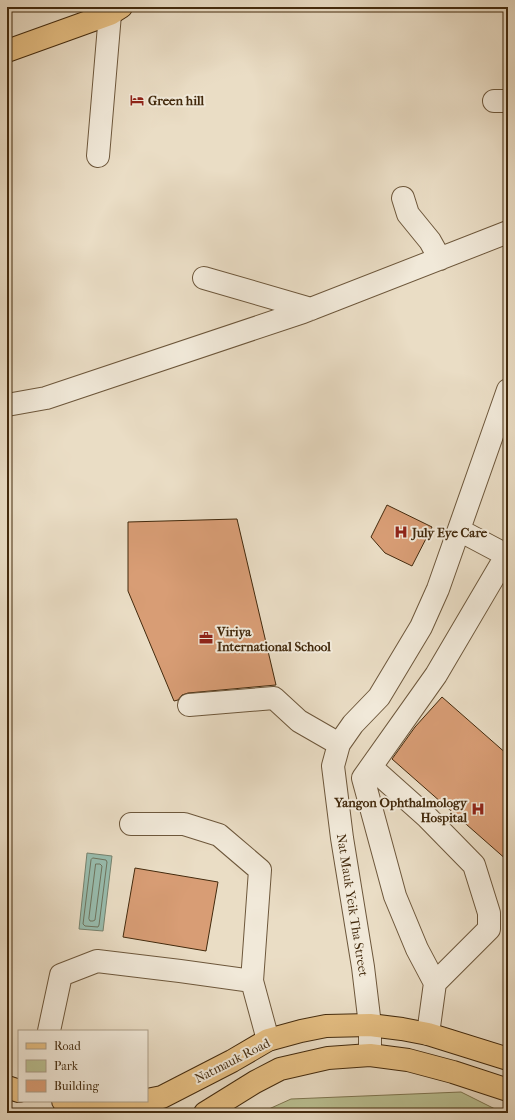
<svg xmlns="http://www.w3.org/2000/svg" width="515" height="1120" font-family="'IM FELL French Canon',serif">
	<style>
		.green { fill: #bac092; stroke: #7e7550 }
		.water { fill: #98bdaf; stroke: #76826e }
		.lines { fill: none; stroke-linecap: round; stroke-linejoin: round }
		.shore { stroke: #6e745e; stroke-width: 1 }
		.building { fill: #d89d75; stroke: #432a0d }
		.minor-casing { stroke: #6d573b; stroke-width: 24 }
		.major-casing { stroke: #432a0d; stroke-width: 24 }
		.minor { stroke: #f1e9d9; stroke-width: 22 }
		.major { stroke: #e5be82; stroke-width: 22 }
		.labels { text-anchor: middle; stroke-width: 4; stroke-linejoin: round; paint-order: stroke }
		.poi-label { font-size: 13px; font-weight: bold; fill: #432a0d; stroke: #f1e9d9; text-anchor: start }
		.street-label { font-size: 13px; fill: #432a0d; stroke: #f1e9d9 }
	</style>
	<rect width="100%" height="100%" fill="#eaddc5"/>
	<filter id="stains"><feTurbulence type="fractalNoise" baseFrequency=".005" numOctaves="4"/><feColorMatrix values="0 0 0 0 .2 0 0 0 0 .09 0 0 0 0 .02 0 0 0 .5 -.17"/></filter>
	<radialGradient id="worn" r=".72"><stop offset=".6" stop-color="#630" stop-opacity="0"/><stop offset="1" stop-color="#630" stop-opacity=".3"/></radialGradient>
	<!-- green -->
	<path class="green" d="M461,1092L503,1113H260L291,1099Z"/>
	<!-- water -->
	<path class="water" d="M87,853L112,856L103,931L79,929Z"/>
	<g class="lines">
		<!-- shore -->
		<path class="shore" d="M93,858L106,860L107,862L99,925L98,927L85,926L83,924L91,860Z
			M96,864H100L102,866L95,920L93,921H90L89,919Z"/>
	</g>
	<!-- building -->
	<path class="building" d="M387,505L432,527L412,566L385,553L371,537Z
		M237,519L276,685L188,693L182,695L178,700L174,701L128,591V522Z
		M442,697L508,755V861L392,759L415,727Z
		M135,868L218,882L206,951L123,937Z"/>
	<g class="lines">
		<!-- minor casing -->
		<g class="minor-casing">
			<path id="minor" d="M494,101H508
				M98,156L110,14
				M403,198L408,214L430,241L440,259
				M204,278L311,309
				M7,405L46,398L303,312L508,232
				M459,530L508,556
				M189,705L274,698L299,721L339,744
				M371,767L427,817L474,865L489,913V929L435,983
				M131,824H184L219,835L260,870L252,981
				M49,1031L61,975L97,961L180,971L252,981L268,1040
				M428,1034L435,983L417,949L395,896L363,778L436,675L506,556
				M370,1055V1025L363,967L342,838L333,766L339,744L353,724L379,697L421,627L438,589L508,390"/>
		</g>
		<!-- major casing -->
		<g class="major-casing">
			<path id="major" d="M7,51L110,14L121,7
				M7,1087L19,1091
				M147,1100L162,1097L232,1061L268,1040L301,1031L326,1026L370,1025L402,1029L428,1034L508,1059
				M63,1101L112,1104L143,1101
				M205,1113L255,1082L280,1069L328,1058L370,1055L408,1060L453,1072L508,1090"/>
		</g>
		<!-- minor -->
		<use href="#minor" class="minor"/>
		<!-- major -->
		<use href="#major" class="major"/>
	</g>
	<!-- icons -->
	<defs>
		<g id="hotel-bare" transform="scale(1.08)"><path d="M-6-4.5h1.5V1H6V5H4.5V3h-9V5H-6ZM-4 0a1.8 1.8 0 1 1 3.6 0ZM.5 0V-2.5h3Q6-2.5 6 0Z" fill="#8f2418" stroke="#f1e9d9" stroke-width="2.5" paint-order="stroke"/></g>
		<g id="hospital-bare" transform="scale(1.08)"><path d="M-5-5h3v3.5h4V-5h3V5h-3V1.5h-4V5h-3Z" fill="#8f2418" stroke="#f1e9d9" stroke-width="2.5" paint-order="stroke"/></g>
		<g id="office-bare" transform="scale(1.08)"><path d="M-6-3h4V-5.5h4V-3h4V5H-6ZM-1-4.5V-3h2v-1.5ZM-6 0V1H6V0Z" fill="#8f2418" stroke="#f1e9d9" stroke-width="2.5" paint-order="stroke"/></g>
	</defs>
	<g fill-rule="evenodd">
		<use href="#hotel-bare" x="137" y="100"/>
		<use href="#hospital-bare" x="401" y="532"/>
		<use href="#office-bare" x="206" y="638"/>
		<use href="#hospital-bare" x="478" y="809"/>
	</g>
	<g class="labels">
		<!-- poi labels -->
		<g class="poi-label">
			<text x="148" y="105">Green hill</text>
			<text x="412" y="537">July Eye Care</text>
			<text x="217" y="636">Viriya<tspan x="217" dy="15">International School</tspan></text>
			<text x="467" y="807" text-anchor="end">Yangon Ophthalmology<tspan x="467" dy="15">Hospital</tspan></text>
		</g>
		<!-- street labels -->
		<g class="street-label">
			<text transform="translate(353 905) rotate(81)" y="5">Nat Mauk Yeik Tha Street</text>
			<text transform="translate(232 1060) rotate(-27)" y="5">Natmauk Road</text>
		</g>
	</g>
	<!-- margin -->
	<rect width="515" height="1120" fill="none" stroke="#eaddc5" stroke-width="24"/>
	<rect x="8" y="8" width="499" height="1104" fill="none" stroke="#432a0d" stroke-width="2"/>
	<rect x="12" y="12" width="491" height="1096" fill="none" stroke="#432a0d"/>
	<!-- legend -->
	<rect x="18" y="1030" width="130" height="72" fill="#f1e9d9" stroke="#ab9d87"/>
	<rect x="26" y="1043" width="20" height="6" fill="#e5be82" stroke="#ab9d87"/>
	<text x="54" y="1050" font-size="12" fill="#432a0d">Road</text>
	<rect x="26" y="1060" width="20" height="12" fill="#bac092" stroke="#ab9d87"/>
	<text x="54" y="1070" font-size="12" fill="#432a0d">Park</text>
	<rect x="26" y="1080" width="20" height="12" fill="#d89d75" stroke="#ab9d87"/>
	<text x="54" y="1090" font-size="12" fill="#432a0d">Building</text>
	<rect width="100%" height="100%" filter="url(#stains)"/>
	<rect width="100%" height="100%" fill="url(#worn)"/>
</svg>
